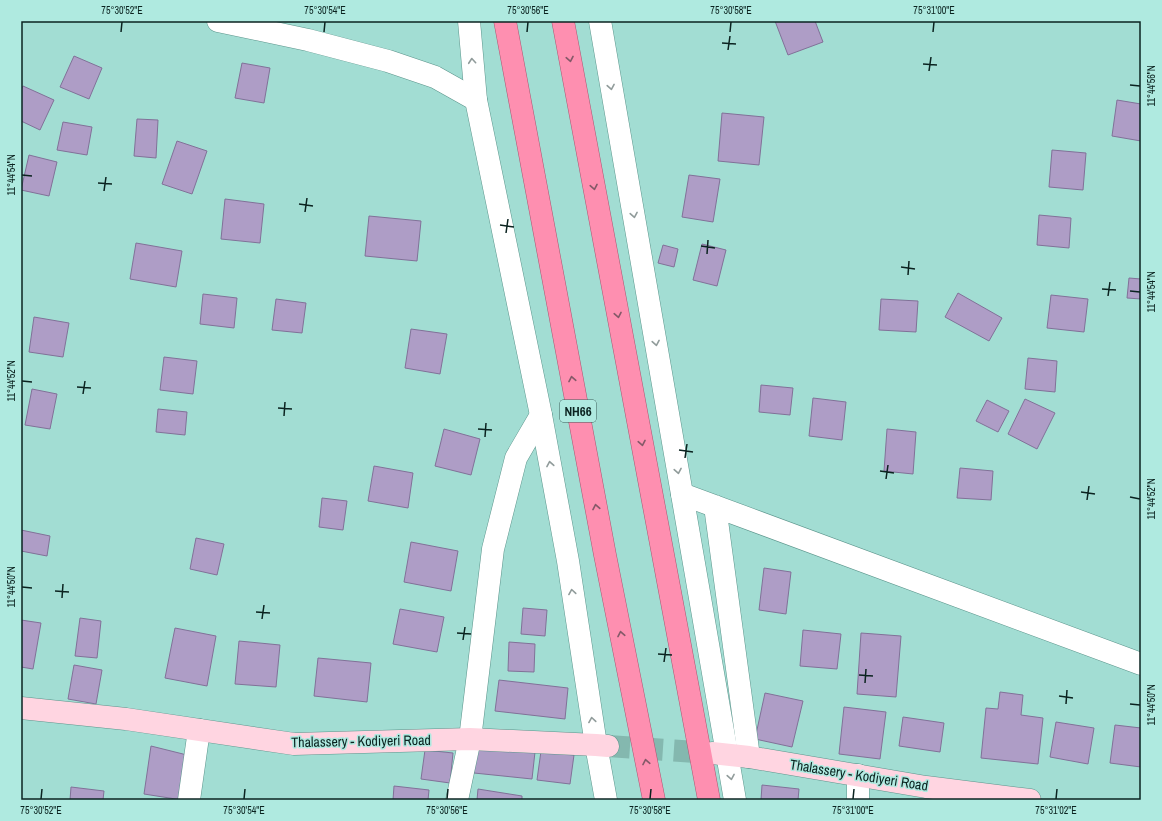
<svg xmlns="http://www.w3.org/2000/svg" width="1162" height="821" font-family="'Archivo Narrow',sans-serif">
	<style>
		.building { fill: #ae9dc6; stroke: #817198 }
		.lines { fill: none; stroke-linecap: round; stroke-linejoin: round }
		.secondary-tunnel { stroke: #84b8af; stroke-width: 22; stroke-dasharray: 22 11; stroke-linecap: butt }
		.minor-casing { stroke: #5c958c; stroke-width: 23 }
		.tertiary-casing { stroke: #5c958c; stroke-width: 23 }
		.secondary-casing { stroke: #5c958c; stroke-width: 23 }
		.trunk-casing { stroke: #a95771; stroke-width: 23 }
		.minor { stroke: #fff; stroke-width: 22 }
		.tertiary { stroke: #fff; stroke-width: 22 }
		.secondary { stroke: #ffd5e1; stroke-width: 22 }
		.trunk { stroke: #fe8fb0; stroke-width: 22 }
		.oneway { stroke: #845968 }
		.oneway2 { stroke: #919c9b }
		.ticks { fill: none; stroke: #0b2320; stroke-width: 1.5 }
		.labels { text-anchor: middle; stroke-width: 3; stroke-linejoin: round; paint-order: stroke }
		.shield { fill: #afeae0; stroke: #3c5f5a; stroke-width: 1 }
		.shield-label { font-size: 13px; font-weight: bold; fill: #0b2320 }
		.street-label { font-size: 14px; fill: #0b2320; stroke: #afeae0 }
		.neatline { fill: none; stroke: #0b2320; stroke-width: 1.5 }
		.ticks-label { font-size: 10px; text-anchor: middle; fill: #0b2320 }
	</style>
	<rect width="100%" height="100%" fill="#a2ddd3"/>
	<!-- building -->
	<path class="building" d="M775,21H815L823,42L788,55Z
		M74,56L102,68L89,99L60,87Z
		M242,63L270,68L264,103L235,98Z
		M23,86L54,100L40,130L21,121V90Z
		M1117,100L1141,104V141L1112,136Z
		M722,113L764,117L759,165L718,161Z
		M137,119L158,120L156,158L134,156Z
		M63,122L92,127L87,155L57,150Z
		M177,141L207,151L192,194L162,184Z
		M1052,150L1086,153L1083,190L1049,187Z
		M29,155L57,162L49,196L21,190Z
		M689,175L720,179L713,222L682,217Z
		M225,199L264,204L260,243L221,239Z
		M1039,215L1071,218L1069,248L1037,245Z
		M369,216L421,221L417,261L365,256Z
		M136,243L182,251L176,287L130,279Z
		M702,244L726,250L717,286L693,280Z
		M663,245L678,249L674,267L658,263Z
		M1129,278L1141,279V299L1127,298Z
		M958,293L1002,318L989,341L945,317Z
		M203,294L237,298L234,328L200,324Z
		M1051,295L1088,299L1084,332L1047,328Z
		M276,299L306,303L302,333L272,330Z
		M881,299L918,301L916,332L879,330Z
		M34,317L69,323L63,357L29,352Z
		M411,329L447,334L440,374L405,368Z
		M164,357L197,361L193,394L160,390Z
		M1028,358L1057,361L1055,392L1025,389Z
		M761,385L793,388L790,415L759,412Z
		M32,389L57,394L50,429L25,425Z
		M813,398L846,402L842,440L809,436Z
		M1025,399L1055,413L1037,449L1008,434Z
		M987,400L1009,411L998,432L976,421Z
		M158,409L187,412L185,435L156,432Z
		M444,429L480,439L471,475L435,466Z
		M887,429L916,432L913,474L884,471Z
		M374,466L413,473L408,508L368,501Z
		M960,468L993,471L991,500L957,498Z
		M322,498L347,501L343,530L319,527Z
		M21,530L50,536L47,556L21,551Z
		M196,538L224,544L217,575L190,569Z
		M411,542L458,551L451,591L404,582Z
		M764,568L791,572L786,614L759,610Z
		M523,608L547,610L545,636L521,634Z
		M400,609L444,617L437,652L393,644Z
		M80,618L101,621L97,658L75,656Z
		M21,620L41,623L33,669L21,667Z
		M175,628L216,636L207,686L165,678Z
		M803,630L841,634L837,669L800,666Z
		M861,633L901,636L896,697L857,694Z
		M239,641L280,645L276,687L235,684Z
		M509,642L535,644L534,672L508,671Z
		M318,658L371,663L367,702L314,696Z
		M74,665L102,670L96,704L68,699Z
		M499,680L568,688L565,719L495,711Z
		M1000,692L1023,695L1021,715L1043,718L1038,764L981,758L986,708L998,709Z
		M765,693L803,701L792,747L755,739Z
		M844,707L886,712L880,759L839,754Z
		M903,717L944,723L940,752L899,746Z
		M1056,722L1094,728L1088,764L1050,757Z
		M1115,725L1141,728V767L1110,763Z
		M151,746L187,755L182,800L144,794Z
		M477,746L535,752L532,779L474,773Z
		M425,750L453,753L450,783L421,779Z
		M541,751L574,755L570,784L537,780Z
		M762,785L799,789L798,800H761Z
		M394,786L429,790L428,800H393Z
		M71,787L104,791L103,800H70Z
		M478,789L522,796V800H477Z"/>
	<g class="lines">
		<!-- secondary-tunnel -->
		<path class="secondary-tunnel" d="M608,746L712,753"/>
		<!-- minor casing -->
		<g class="minor-casing">
			<path id="minor" d="M218,21L308,40L388,61L435,77L476,100
				M682,494L1141,664
				M715,506L749,757
				M858,775V800
				M189,800L199,730
				M457,800L470,739L493,549L516,458L541,415"/>
		</g>
		<!-- tertiary casing -->
		<g class="tertiary-casing">
			<path id="tertiary" d="M469,21L476,100L541,415L568,561L596,745L606,800
				M600,21L735,800"/>
		</g>
		<!-- secondary casing -->
		<g class="secondary-casing">
			<path id="secondary" d="M21,708L126,719L294,744L470,739L596,745L608,746
				M712,753L749,757L926,787L1030,800"/>
		</g>
		<!-- trunk casing -->
		<g class="trunk-casing">
			<path id="trunk" d="M505,21L605,555L654,800
				M563,21L709,800"/>
		</g>
		<!-- minor -->
		<use href="#minor" class="minor"/>
		<!-- tertiary -->
		<use href="#tertiary" class="tertiary"/>
		<!-- secondary -->
		<use href="#secondary" class="secondary"/>
		<!-- trunk -->
		<use href="#trunk" class="trunk"/>
	</g>
	<!-- one-way arrows -->
	<defs><path id="oneway-chevron" d="M-2-3.5L2.5 0L-2 3.5" fill="none" stroke-width="1.6" stroke-linecap="round" stroke-linejoin="round"/></defs>
	<g class="oneway">
		<use href="#oneway-chevron" transform="translate(570 59) rotate(79)"/>
		<use href="#oneway-chevron" transform="translate(594 187) rotate(79)"/>
		<use href="#oneway-chevron" transform="translate(618 315) rotate(79)"/>
		<use href="#oneway-chevron" transform="translate(572 379) rotate(-101)"/>
		<use href="#oneway-chevron" transform="translate(642 443) rotate(79)"/>
		<use href="#oneway-chevron" transform="translate(596 507) rotate(-101)"/>
		<use href="#oneway-chevron" transform="translate(621 634) rotate(-101)"/>
		<use href="#oneway-chevron" transform="translate(646 762) rotate(-101)"/>
	</g>
	<g class="oneway2">
		<use href="#oneway-chevron" transform="translate(472 61) rotate(-95)"/>
		<use href="#oneway-chevron" transform="translate(611 87) rotate(80)"/>
		<use href="#oneway-chevron" transform="translate(634 215) rotate(80)"/>
		<use href="#oneway-chevron" transform="translate(656 343) rotate(80)"/>
		<use href="#oneway-chevron" transform="translate(550 464) rotate(-100)"/>
		<use href="#oneway-chevron" transform="translate(678 471) rotate(80)"/>
		<use href="#oneway-chevron" transform="translate(572 592) rotate(-99)"/>
		<use href="#oneway-chevron" transform="translate(592 720) rotate(-99)"/>
		<use href="#oneway-chevron" transform="translate(731 777) rotate(80)"/>
	</g>
	<!-- ticks -->
	<path class="ticks" d="M121,32L122,22M324,32L325,22M527,32L528,22M730,32L731,22M933,32L934,22M722,43L736,44M728,50L730,36M923,64L937,65M929,71L931,57M1130,85L1140,86M22,175L32,176M98,183L112,184M104,191L106,177M299,204L313,206M305,212L307,198M500,225L514,227M506,233L508,219M701,246L715,248M707,254L708,240M901,267L915,269M908,275L909,261M1102,289L1116,290M1130,291L1140,292M1108,296L1110,282M22,381L32,382M77,387L91,388M83,394L85,381M278,408L292,409M284,416L285,402M478,429L492,430M485,437L486,423M679,450L693,452M685,458L687,444M880,471L894,473M886,479L888,465M1081,492L1095,494M1130,497L1140,499M1087,500L1089,486M22,587L32,588M55,591L69,592M62,598L63,584M256,612L270,613M262,619L264,605M457,633L471,634M463,640L465,627M658,654L672,655M664,662L666,648M859,675L873,676M865,683L866,669M1059,696L1073,698M1066,704L1067,690M1130,704L1140,705M41,799L42,789M244,799L245,789M447,799L448,789M650,799L651,789M853,799L854,789M1056,799L1057,789"/>
	<g class="labels">
		<!-- shield labels -->
		<rect class="shield" x="560" y="400" width="36" height="22" rx="3"/>
		<g class="shield-label">
			<text x="578" y="416">NH66</text>
		</g>
		<!-- street labels -->
		<g class="street-label">
			<text transform="translate(361 741) rotate(-1)" y="5">Thalassery - Kodiyeri Road</text>
			<text transform="translate(859 775) rotate(9)" y="5">Thalassery - Kodiyeri Road</text>
		</g>
	</g>
	<!-- border -->
	<rect width="1162" height="821" fill="none" stroke="#afeae0" stroke-width="44"/>
	<rect x="22" y="22" width="1118" height="777" class="neatline"/>
	<g class="ticks-label">
		<text x="122" y="14">75°30'52"E</text>
		<text x="325" y="14">75°30'54"E</text>
		<text x="528" y="14">75°30'56"E</text>
		<text x="731" y="14">75°30'58"E</text>
		<text x="934" y="14">75°31'00"E</text>
		<text transform="translate(1151 86) rotate(-90)" y="4">11°44'56"N</text>
		<text transform="translate(11 175) rotate(-90)" y="4">11°44'54"N</text>
		<text transform="translate(1151 292) rotate(-90)" y="4">11°44'54"N</text>
		<text transform="translate(11 381) rotate(-90)" y="4">11°44'52"N</text>
		<text transform="translate(1151 499) rotate(-90)" y="4">11°44'52"N</text>
		<text transform="translate(11 587) rotate(-90)" y="4">11°44'50"N</text>
		<text transform="translate(1151 705) rotate(-90)" y="4">11°44'50"N</text>
		<text x="41" y="814">75°30'52"E</text>
		<text x="244" y="814">75°30'54"E</text>
		<text x="447" y="814">75°30'56"E</text>
		<text x="650" y="814">75°30'58"E</text>
		<text x="853" y="814">75°31'00"E</text>
		<text x="1056" y="814">75°31'02"E</text>
	</g>
</svg>
